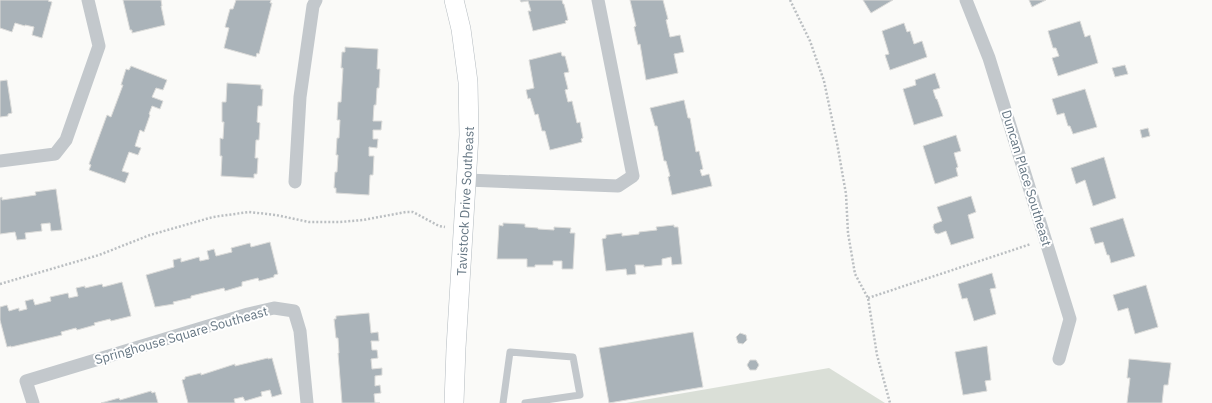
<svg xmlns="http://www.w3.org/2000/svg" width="1212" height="403" font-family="'IBM Plex Sans',sans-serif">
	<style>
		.green { fill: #dadfd7 }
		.building { fill: #aab3b9; stroke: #dcdcda }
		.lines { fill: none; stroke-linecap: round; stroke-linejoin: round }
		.secondary-casing { stroke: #b3babf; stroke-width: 20 }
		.path { stroke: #bbbfc2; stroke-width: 2.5; stroke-dasharray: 2 2; stroke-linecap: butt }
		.lane { stroke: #c3c8cc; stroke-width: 7 }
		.street { stroke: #c3c8cc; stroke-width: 13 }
		.secondary { stroke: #fff; stroke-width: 19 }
		.labels { text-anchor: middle; stroke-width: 4; stroke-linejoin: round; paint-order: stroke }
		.street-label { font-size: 13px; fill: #657683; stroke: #fff }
	</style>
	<rect width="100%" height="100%" fill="#fafaf8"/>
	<!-- green -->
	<path class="green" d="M829,368L885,403H626Z"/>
	<!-- building -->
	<path class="building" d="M0,0H49L48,1L52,2L42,38L32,35L34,27L25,25V26L15,23L12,32L0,28Z
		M123,0H161L162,6H161L165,25L132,33V30H130Z
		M236,0H271L270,3H272L259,54L257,53L256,57L224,48L229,28L225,27L230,9H233Z
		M520,0H562L563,4H564L568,20L565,21L566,23L533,31L528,11H531L528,1L521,2Z
		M630,0H663L668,19L666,20L670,37L680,35L684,52L674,54L678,73L646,80L640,44L638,45L634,27L636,26Z
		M863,0H893L871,13Z
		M1029,0H1046L1032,7Z
		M1080,21L1085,37L1090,35L1098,63L1058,76L1052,58L1059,56L1056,48H1053L1048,31Z
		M904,23L907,32L910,31L914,44L922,41L927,57L890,70L885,55L889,54L882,31Z
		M345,47L378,49L377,69H380L379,88H377L376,105H374L373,121H382L381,130H373V139H378L377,148L369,147V156H374L373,175H370L369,195L336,193V188H334L335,172H337L338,156V155H336L337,138H339L340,120H337L338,102H341L343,68H341L342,52H345Z
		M561,52L562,56H565L569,72L564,73L568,89L565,90L568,102L572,101L577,123L580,122L583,138L581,139L582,142L550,150L545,131H542L538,114L535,115L530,98L528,99L526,90L534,88L529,60Z
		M1125,65L1128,74L1115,77L1112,68Z
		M131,66L167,80L163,90L156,88L152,97L163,101L160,109L152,106L149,114L150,115L144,132L140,130L135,146L141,148L138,155L129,152L122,171L129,173L125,183L89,170L91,165L89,164L107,115L111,117L123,85H121L126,69L129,70Z
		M935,73L940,88L933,90L936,99H937L943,116L914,125L903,89L916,85L915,80Z
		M7,80L12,113L8,114V116L0,117V81Z
		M227,83L261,85V89H263L262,106H258L257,122L260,123L259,140H256L255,158H258L257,174H254V178L221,176L222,156H220V138L223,139L224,122H222V102H226Z
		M1085,89L1097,127L1073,134L1070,126H1068L1064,113L1057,115L1052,99Z
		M684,100L688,118H690L696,152L699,151L703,169L700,170L702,176L709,174L712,186L672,195L668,177L670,176L666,161H664L657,126H655L650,108Z
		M1148,128L1150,136L1142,138L1140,130Z
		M956,135L961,151L954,153L958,167L956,168L958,176L935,184L923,146Z
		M1104,157L1116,198L1093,206L1085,180L1076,184L1071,168Z
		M56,189L62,230L51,231L50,223L41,224L42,231L25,233L26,239L17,240L15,232L0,234V198L2,197V200L36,195L35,192Z
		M971,196L976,212L968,215L974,238L951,245L946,231L938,234L935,233L933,227L934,224L942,221L937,207Z
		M1123,218L1135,256L1111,263L1109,255H1107L1103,242L1095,244L1090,228Z
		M503,223L525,224V227L538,228V229L554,230V227L571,228L570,233H575L573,269H562V261H553V265H535V267H527V259H497L499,225L503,226Z
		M674,225V227H678L682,264L672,265L671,257L662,259V265L644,267V265H635L636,274L627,275L626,269L606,271L602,239L606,238V235L622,233V236L639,234V232L657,230L656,227Z
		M270,242L278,274L274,275V277L259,281L258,278L242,282V286L225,291L224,288L191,296V298L173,302L174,304L155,307L146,275L174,267L173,260L181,258V262L199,257L200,261L209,259L207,251L214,249L216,256L232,252L231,248L250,243L251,247Z
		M992,273L996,288L990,289L996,314L974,321L967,298L962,299L958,284Z
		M122,282L131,316L111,321L110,319L94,323L95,325L77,330L76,328L61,332L62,335L11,347V346L7,347L0,320V307L7,305L9,311L19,308V311L27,309L25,301L33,299L35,305L51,301L50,297L68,293L69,298L78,296L76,288L85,286V288L102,284L103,287Z
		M1146,285L1158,327L1135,334L1128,308L1118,311L1113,295Z
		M369,313L371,333L378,332L379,341H371L372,350H377L378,358L371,359L372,369L382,368V375L375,376V386L380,385L381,393L374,394L375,403H380H342L338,353H339L338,338H336L334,319H336V316Z
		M693,332L703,387L609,403L599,348Z
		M740,333L746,335L747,340L743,344L738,343L736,337Z
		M987,346L991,380L985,381L987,391L963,395L955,352Z
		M268,358V359L272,358L282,394L272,397L270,390L261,392L262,396L245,401L243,397L234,399L235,403H188L182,380L185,379V377L201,373V375L235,364V366Z
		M1129,359L1171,363L1168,385H1164L1162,403H1127L1130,378H1127Z
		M750,360H756L759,365L756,370H750L747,365Z
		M151,391L152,393L155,392L158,403H101L119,398L120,400Z"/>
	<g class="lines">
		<!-- secondary casing -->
		<g class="secondary-casing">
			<path id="secondary" d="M454,0L461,29L468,82L469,135L456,348L454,403"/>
		</g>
		<!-- path -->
		<path class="path" d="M790,0L810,41L824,81L837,143L846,194L848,233L855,274L868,298L877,355L890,403
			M0,284L99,255L150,235L213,217L249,212L276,215L309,222H340L363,220L406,212H413L439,226L445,227
			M868,298L1031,244"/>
		<!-- lane -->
		<path class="lane" d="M503,403L510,352L573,357L580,395L525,403"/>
		<!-- street -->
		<path class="street" d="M966,0L989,58L1070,319L1059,359
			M0,161L55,154L66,140L99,46L88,0
			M467,180L618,186L633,176L598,0
			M295,182L300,97L313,6L316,0
			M33,403L26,381L248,314L274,308L294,311L300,331L307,403"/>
		<!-- secondary -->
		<use href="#secondary" class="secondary"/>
	</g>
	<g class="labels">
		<!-- street labels -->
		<g class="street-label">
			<text transform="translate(1027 178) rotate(73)" y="5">Duncan Place Southeast</text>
			<text transform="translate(465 201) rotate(-87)" y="5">Tavistock Drive Southeast</text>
			<text transform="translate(181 335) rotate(-16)" y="5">Springhouse Square Southeast</text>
		</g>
	</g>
</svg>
